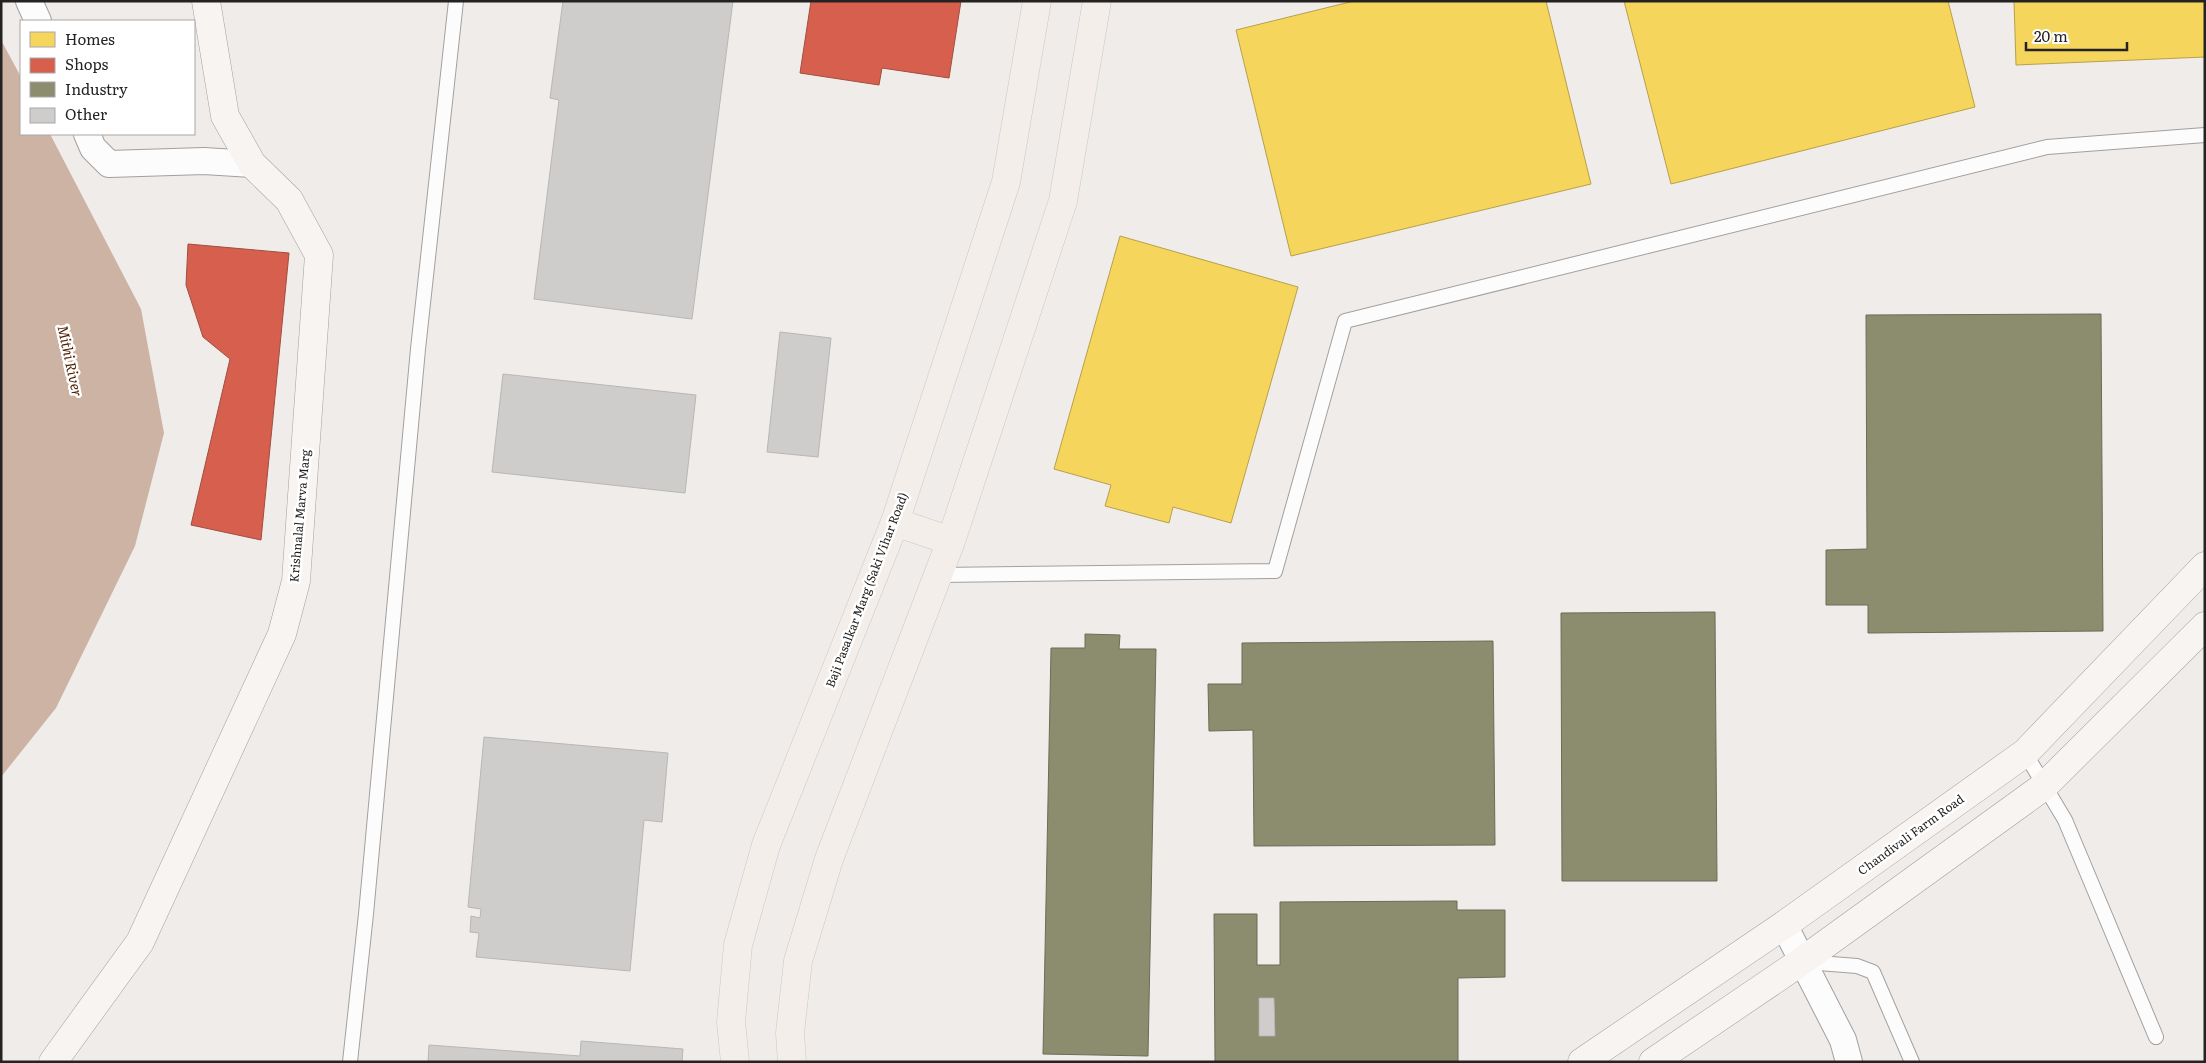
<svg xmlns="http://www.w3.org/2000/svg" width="2206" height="1063" font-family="Literata,serif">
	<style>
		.water { fill: #cdb3a4 }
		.homes { fill: #f6d55c; stroke: #b7a04b }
		.shops { fill: #d6604d; stroke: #a14e40 }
		.industry { fill: #8c8c6e; stroke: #6d6c57; fill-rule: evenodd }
		.building { fill: #cfcdcc; stroke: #b9b7b5 }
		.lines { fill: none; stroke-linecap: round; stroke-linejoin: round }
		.lane-casing { stroke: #a2a09e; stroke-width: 16 }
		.street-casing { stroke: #a2a09e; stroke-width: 28 }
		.secondary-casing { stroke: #a2a09e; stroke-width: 29 }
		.primary-casing { stroke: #cac8c7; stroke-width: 29 }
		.lane { stroke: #fdfcfc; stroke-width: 14 }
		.street { stroke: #fdfcfc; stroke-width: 26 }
		.secondary { stroke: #f8f4f2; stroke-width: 28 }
		.primary { stroke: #f3eeea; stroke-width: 28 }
		.labels { text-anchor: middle; stroke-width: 5; stroke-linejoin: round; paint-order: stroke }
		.street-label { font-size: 12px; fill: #252322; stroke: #fff }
		.water-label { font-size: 14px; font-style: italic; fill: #4f2100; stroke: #fff }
	</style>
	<rect width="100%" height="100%" fill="#efecea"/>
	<!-- water -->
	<path class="water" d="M1,40L21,77V134H50L141,309L164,433L135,546L56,708L1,777Z"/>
	<!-- homes -->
	<path class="homes" d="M1354,1H1546L1591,184L1291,256L1236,30Z
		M1624,1H1948L1975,107L1671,184Z
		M2014,1H2205V57L2016,65Z
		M1120,236L1298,287L1231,523L1173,507L1169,523L1105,506L1111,485L1054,469Z"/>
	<!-- shops -->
	<path class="shops" d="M811,1H961L949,78L882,68L879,85L800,73Z
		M188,244L289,253L261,540L191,525L230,359L203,337L186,285Z"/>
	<!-- industry -->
	<path class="industry" d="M2101,314L2103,631L1868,633V605H1826V550L1867,549L1866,315Z
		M1715,612L1717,881H1562L1561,613Z
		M1085,634L1120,635L1119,649H1156L1148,1056L1043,1054L1051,648H1085Z
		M1493,641L1495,845L1254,846L1253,730L1209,731L1208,684H1242V643Z
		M1457,901V910H1505V977L1458,978V1062H1215L1214,914H1257V965H1280V902ZM1259,998H1274L1275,1036H1259Z"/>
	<!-- building -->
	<path class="building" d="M563,1H733L692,319L534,299L559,100L550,98Z
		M780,332L831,338L818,457L767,452Z
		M503,374L696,395L685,493L492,472Z
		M484,737L668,753L662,822L644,820L630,971L476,957L479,933L470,932L471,916L480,918L481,909L468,907Z
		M1259,998H1274L1275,1036H1259Z
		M581,1041L683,1049L682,1062H428L429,1045L580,1056Z"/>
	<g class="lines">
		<!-- lane casing -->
		<g class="lane-casing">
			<path id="lane" d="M939,575L1275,571L1345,321L2047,147L2205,135
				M2025,753L2065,820L2156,1037
				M1806,962L1857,966L1873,972L1912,1062
				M350,1062L366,914L418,349L456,1"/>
		</g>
		<!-- street casing -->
		<g class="street-casing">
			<path id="street" d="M29,1L38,21
				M87,134L93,148L109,164L204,161L252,164
				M1784,925L1843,1040L1849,1062"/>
		</g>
		<!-- secondary casing -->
		<g class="secondary-casing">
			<path id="secondary" d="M53,1062L140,942L282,634L296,581L319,255L289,200L252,164L225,116L206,1
				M1582,1062L1784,925L2025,753L2205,566
				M1653,1062L1802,961L2043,787L2205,626"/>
		</g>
		<!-- primary casing -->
		<g class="primary-casing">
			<path id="primary" d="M895,522L951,541
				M735,1062L731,1022L738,945L766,845L895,522L1006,182L1037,1
				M792,1062L790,1033L798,961L829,859L951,541L1063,201L1097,1"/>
		</g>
		<!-- lane -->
		<use href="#lane" class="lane"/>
		<!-- street -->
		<use href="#street" class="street"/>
		<!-- secondary -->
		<use href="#secondary" class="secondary"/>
		<!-- primary -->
		<use href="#primary" class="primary"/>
	</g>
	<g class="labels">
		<!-- street labels -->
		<g class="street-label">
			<text transform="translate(300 516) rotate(-85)" y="4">Krishnalal Marva Marg</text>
			<text transform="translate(867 590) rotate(-69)" y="4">Baji Pasalkar Marg (Saki Vihar Road)</text>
			<text transform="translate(1911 835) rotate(-36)" y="4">Chandivali Farm Road</text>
		</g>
		<!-- water labels -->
		<g class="water-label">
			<text transform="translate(70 361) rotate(78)" y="5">Mithi River</text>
		</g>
	</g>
	<!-- border -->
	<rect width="2206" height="1063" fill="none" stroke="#252322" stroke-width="5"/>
	<!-- legend -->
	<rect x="20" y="20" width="175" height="115" fill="#ffffff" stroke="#a8a7a7"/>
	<rect x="30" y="32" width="25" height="15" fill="#f6d55c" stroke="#a8a7a7"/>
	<text x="65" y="45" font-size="15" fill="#252322">Homes</text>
	<rect x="30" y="58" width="25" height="15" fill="#d6604d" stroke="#a8a7a7"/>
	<text x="65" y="70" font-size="15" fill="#252322">Shops</text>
	<rect x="30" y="82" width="25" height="15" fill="#8c8c6e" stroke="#a8a7a7"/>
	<text x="65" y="95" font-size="15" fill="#252322">Industry</text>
	<rect x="30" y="108" width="25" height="15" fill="#cfcdcc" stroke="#a8a7a7"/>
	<text x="65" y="120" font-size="15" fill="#252322">Other</text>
	<!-- scale -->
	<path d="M2026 42v8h101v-8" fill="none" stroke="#252322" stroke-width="2.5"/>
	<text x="2034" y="42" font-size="15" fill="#252322" stroke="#ffffff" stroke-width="4" paint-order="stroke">20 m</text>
</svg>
